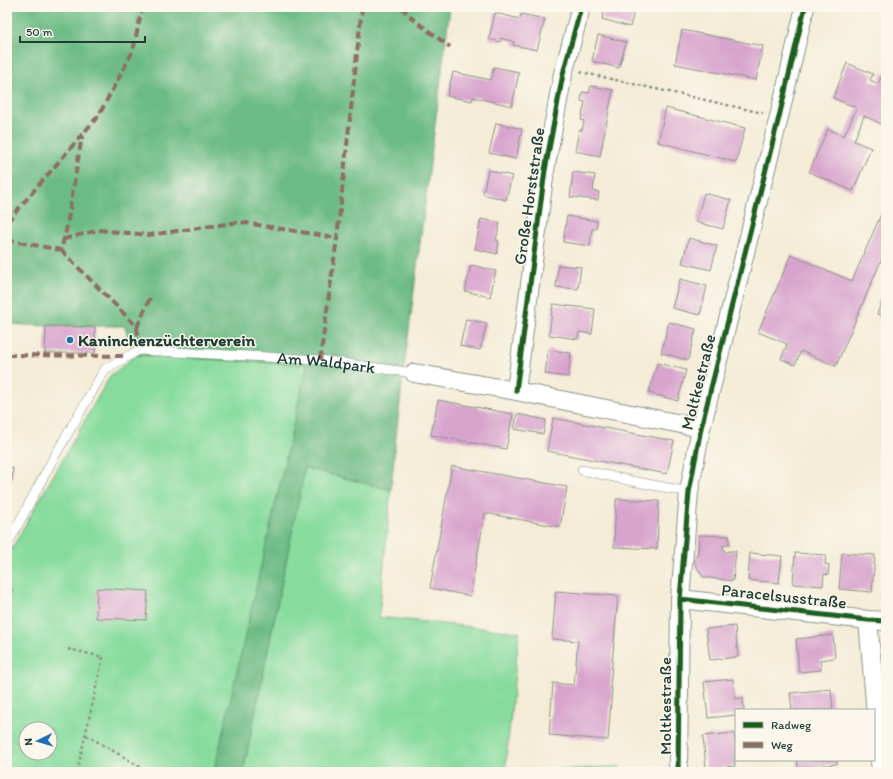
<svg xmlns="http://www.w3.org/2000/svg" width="893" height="779" font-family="Itim,sans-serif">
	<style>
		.green { fill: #86db9d; stroke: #528c68; fill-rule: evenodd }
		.forest { fill: #6cbb84; stroke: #467c5c }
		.building { fill: #d8a4ce }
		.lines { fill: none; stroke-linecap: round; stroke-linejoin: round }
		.service-casing { stroke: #8a9486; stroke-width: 10 }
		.minor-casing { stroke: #8a9486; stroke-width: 20 }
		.path { stroke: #8a9486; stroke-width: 2.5; stroke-dasharray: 3 3; stroke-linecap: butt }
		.service { stroke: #fff; stroke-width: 9 }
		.minor { stroke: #fff; stroke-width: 18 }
		.quiet { stroke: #8d6e63; stroke-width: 4; stroke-dasharray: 8 4; stroke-linecap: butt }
		.cycleway-casing { stroke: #fbf7ec; stroke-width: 8 }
		.cycleway { stroke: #1b5e20; stroke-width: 5 }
		.poi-dot { fill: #1f6fb2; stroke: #fbf7ec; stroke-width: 1.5 }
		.labels { text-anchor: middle; stroke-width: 3; stroke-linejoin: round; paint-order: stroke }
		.street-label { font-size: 17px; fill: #1f3d34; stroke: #fbf7ec }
		.poi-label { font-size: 17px; font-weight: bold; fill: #1f3d34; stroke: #fbf7ec; text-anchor: start }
	</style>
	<rect width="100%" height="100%" fill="#fbf7ec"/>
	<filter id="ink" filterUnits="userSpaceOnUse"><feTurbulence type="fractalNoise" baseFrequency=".025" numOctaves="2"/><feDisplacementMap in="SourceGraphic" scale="8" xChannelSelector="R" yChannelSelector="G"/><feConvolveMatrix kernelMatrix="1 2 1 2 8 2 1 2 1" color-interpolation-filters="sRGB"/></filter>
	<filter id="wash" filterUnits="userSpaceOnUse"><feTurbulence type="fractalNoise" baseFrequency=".012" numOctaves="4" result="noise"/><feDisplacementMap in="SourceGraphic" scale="16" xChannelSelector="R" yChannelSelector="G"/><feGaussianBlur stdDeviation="0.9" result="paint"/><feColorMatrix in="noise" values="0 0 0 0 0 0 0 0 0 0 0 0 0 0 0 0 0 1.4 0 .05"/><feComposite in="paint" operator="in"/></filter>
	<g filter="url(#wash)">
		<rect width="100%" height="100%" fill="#f4ecd7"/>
		<!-- green -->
		<path class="green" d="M136,355L308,364L214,772H7V557L110,376ZM26,729H50V753H26Z
			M305,467L391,490L379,617L519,632L505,772H243Z
			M621,766L613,772H528Z"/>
		<!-- forest -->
		<path class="forest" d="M7,7H450L403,377L396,437L391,490L305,468L243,772H214L307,365L136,355L124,326H45L7,324Z"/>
		<g id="blocks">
			<!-- building -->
			<path class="building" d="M605,7H635L630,27L602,19Z
				M495,13L520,19L521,14L545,19L537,50L513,45L514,42L501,38L500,42L489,39Z
				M682,30L763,46L756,80L675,64Z
				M598,35L626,42L619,68L592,61Z
				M847,63L873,74L870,80L878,84L883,73L886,75V126L864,116L854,141L871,148L853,191L809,172L828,129L844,136L857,108L833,98Z
				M494,67L519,72L512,106L473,97L472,101L447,96L453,72L491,80Z
				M591,86L613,90L600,156L575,151L579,130H582L584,121L581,120L585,102L581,101L582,92L589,93Z
				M666,108L745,128L736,162L658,142Z
				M496,123L522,129L516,159L489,153Z
				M488,170L512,176L506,200L483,194Z
				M573,172L595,175L593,191L599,192L598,200L570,197Z
				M704,193L731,200L723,229L696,222Z
				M886,203V249L836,366L801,351L795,365L781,359L787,344L758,332L791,255L852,281Z
				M567,216L597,221L596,229H592L590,246L563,242Z
				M481,219L500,223L496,240L499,241L497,254L475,249Z
				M689,238L717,246L711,270L682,263Z
				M471,265L496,271L490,297L465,291Z
				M558,265L581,267L578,289L556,287Z
				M680,279L707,286L700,315L672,308Z
				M886,291V318L877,314Z
				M553,304L595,309L592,334L579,332L578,339L549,335Z
				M466,319L487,323L480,350L460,346Z
				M669,322L696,329L688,360L661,353Z
				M46,326L95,327V353H45Z
				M548,350L571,353L568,377L545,374Z
				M657,363L686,370L678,401L649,393Z
				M438,400L513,414L506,449L431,435Z
				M517,414L546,420L543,434L514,429Z
				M553,418L674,441L667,474L547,451Z
				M452,466L567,487L560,527L485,513L470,596L430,588Z
				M7,467L13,468L12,480L7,479Z
				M616,499L659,501L657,549L614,547Z
				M699,535L729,536V545L722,546L726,553L729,551H736L733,581L703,577L694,562L698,553Z
				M750,553L782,556L779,583L748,580Z
				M795,553L826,555L825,564L829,565L828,575L824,574L823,586L793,584Z
				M842,553L875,555L872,592L839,589Z
				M885,566H886V595H882Z
				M97,588L148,591L146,620L96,618Z
				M556,591L618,596L610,688H612L608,740L549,735L553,683L574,685L578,641L552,639Z
				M735,626L738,657L710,660L706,629Z
				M833,635L835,658L820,660L821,670L799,672L796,639Z
				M733,679L735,699L743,698L744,710H736V715L708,718L704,682Z
				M831,689L833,710H792L790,693Z
				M734,733L736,748V756H734L735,766L706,769L703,736Z
				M797,760H837V764L798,768Z"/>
		</g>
	</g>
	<g filter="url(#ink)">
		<use href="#blocks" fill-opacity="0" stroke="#8a9486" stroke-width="1"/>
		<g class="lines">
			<!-- service casing -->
			<g class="service-casing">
				<g id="service">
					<path d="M582,470L632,481L689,492"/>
					<path id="s1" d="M7,545L53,459L105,369L139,350L320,360L414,373"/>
				</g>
			</g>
			<!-- minor casing -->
			<g class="minor-casing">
				<path id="minor" d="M414,373L516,391L701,428
					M516,391L545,170L563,74L581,7
					M680,599L868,620L886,621
					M868,620L881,772
					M678,772L680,599L689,492L701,428L779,117L805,7"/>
			</g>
			<!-- path -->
			<path class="path" d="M580,72L763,113
				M68,649L103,657L77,772
				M86,735L149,772"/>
			<!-- service -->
			<use href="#service" class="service"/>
			<!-- minor -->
			<use href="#minor" class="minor"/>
			<!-- quiet -->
			<path class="quiet" d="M401,7L414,20L450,47
				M7,222L99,115L133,51L141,13L144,7
				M64,239L98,230L149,235L240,222L337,238
				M7,240L61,250L66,231L82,136
				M61,250L137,327L139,350
				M137,327L150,298
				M7,355L127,356
				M320,360L337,238L362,7
				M7,589L12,591
				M622,772L623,771L643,772"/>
			<!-- cycleway casing -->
			<g class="cycleway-casing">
				<path id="cycleway" d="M516,391L545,170L563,74L581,7
					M680,599L868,620L886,621
					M678,772L680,599L689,492L701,428L779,117L805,7"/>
			</g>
			<!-- cycleway -->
			<use href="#cycleway" class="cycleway"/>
		</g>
	</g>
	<!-- markers -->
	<circle class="poi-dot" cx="70" cy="340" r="4"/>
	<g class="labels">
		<!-- street labels -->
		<g class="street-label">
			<text transform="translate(529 196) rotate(-82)" y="6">Große Horststraße</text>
			<text dy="6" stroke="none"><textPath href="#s1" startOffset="428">Am Waldpark</textPath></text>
			<text transform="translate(698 382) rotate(-76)" y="6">Moltkestraße</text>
			<text transform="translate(784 596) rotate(6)" y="6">Paracelsusstraße</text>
			<text transform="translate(665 706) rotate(-90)" y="6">Moltkestraße</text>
		</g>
		<!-- poi labels -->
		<g class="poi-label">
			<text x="78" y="346">Kaninchenzüchterverein</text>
		</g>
	</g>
	<!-- margin -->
	<rect width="893" height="779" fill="none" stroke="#fbf7ec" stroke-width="24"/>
	<!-- legend -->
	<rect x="735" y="709" width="140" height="52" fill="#fbf7ec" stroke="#a3ada2"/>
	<rect x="743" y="722" width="20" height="6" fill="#1b5e20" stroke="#a3ada2"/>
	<text x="771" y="729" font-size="12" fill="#1f3d34">Radweg</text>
	<rect x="743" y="742" width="20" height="6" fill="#8d6e63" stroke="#a3ada2"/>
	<text x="771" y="749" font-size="12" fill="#1f3d34">Weg</text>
	<!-- north arrow -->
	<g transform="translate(38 741) rotate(265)"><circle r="19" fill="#fbf7ec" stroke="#a3ada2"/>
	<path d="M0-3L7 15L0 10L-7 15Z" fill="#1f6fb2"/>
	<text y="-6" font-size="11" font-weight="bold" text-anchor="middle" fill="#1f3d34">N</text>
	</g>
	<!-- scale -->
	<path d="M20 36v6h125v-6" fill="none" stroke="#1f3d34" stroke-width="2"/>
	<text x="26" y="36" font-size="12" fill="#1f3d34" stroke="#fbf7ec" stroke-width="3" paint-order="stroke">50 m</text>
</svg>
